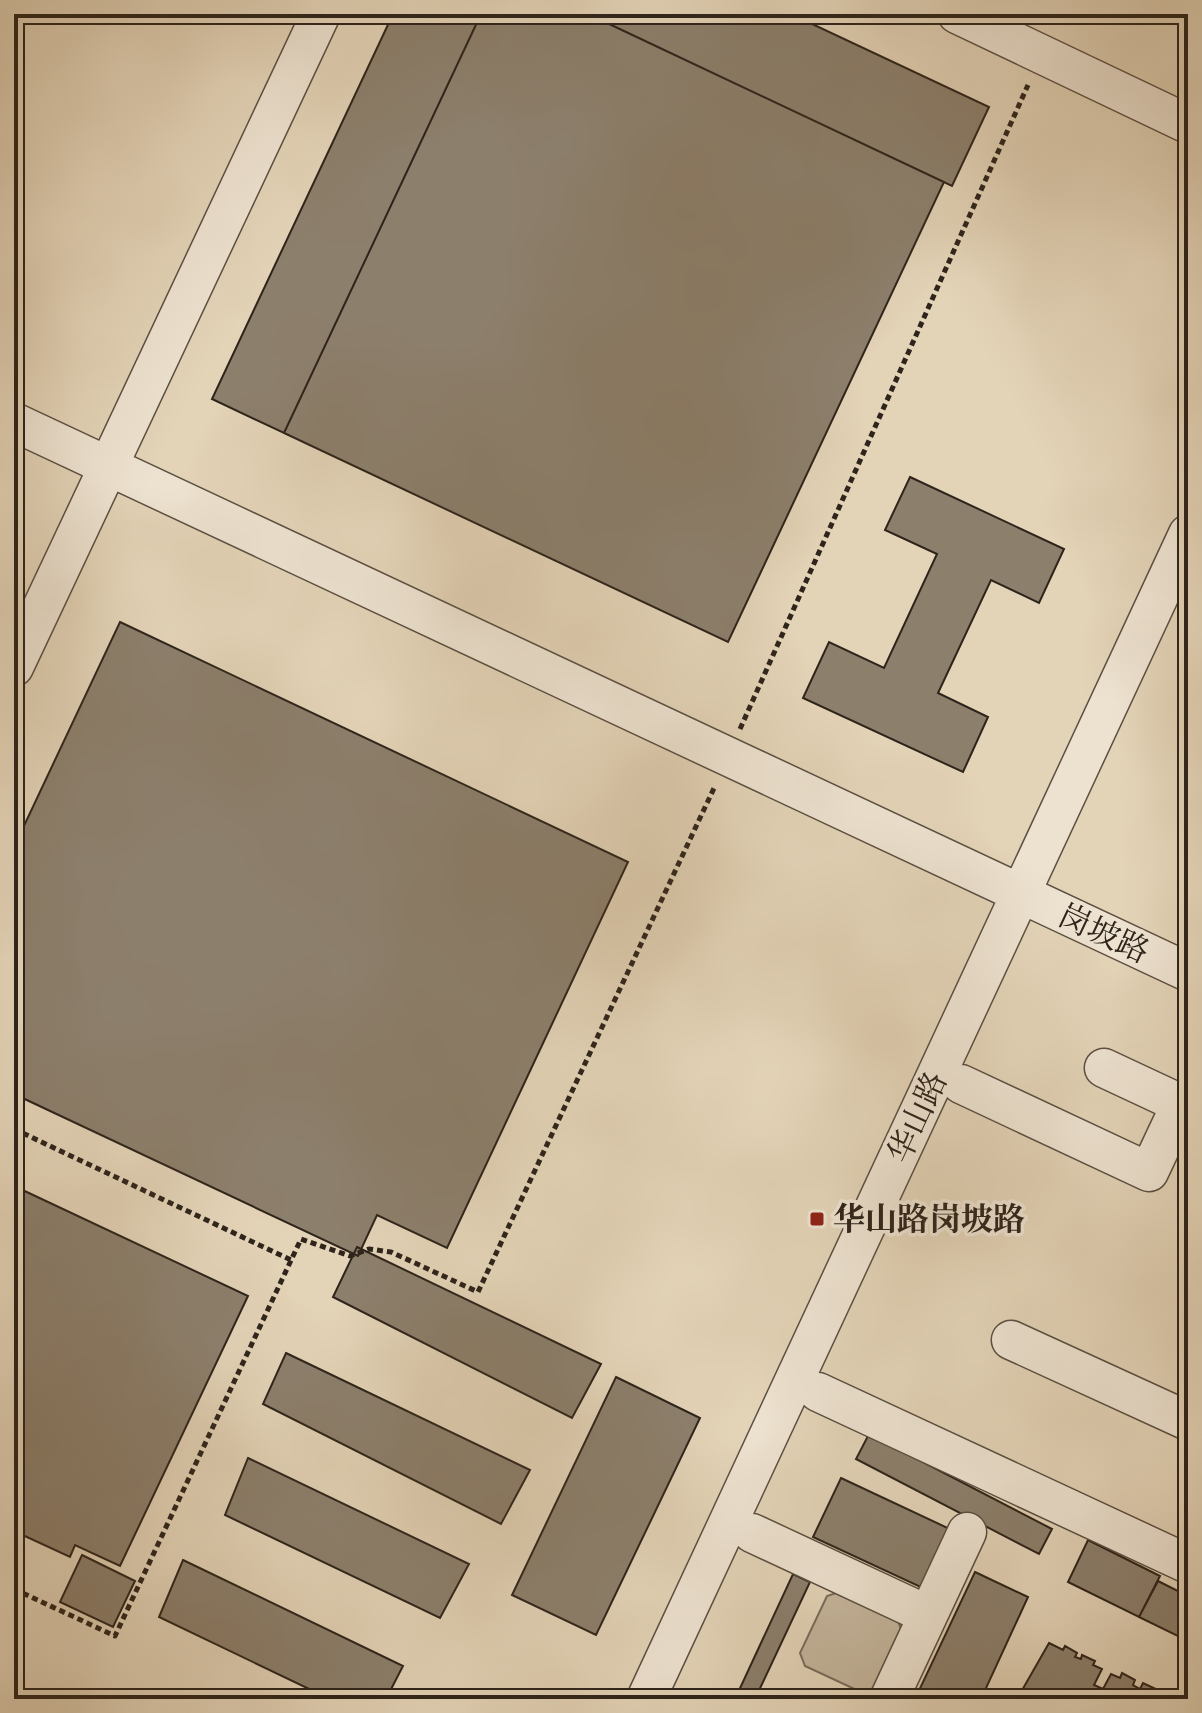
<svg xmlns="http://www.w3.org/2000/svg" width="1202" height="1713" font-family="'Gentium Book Plus','Noto Serif SC',serif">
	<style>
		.green { fill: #c4b59c; stroke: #796c5c; stroke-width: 2 }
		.building { fill: #8c7f6c; stroke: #2e241b; stroke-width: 2 }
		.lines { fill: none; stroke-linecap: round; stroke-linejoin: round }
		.minor-casing { stroke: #5b5042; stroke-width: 41 }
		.path { stroke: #2e241b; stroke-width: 5; stroke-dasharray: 6 4; stroke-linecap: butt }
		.minor { stroke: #ede2d0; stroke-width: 38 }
		.poi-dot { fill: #8f2418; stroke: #ede2d0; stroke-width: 3 }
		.labels { text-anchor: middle; stroke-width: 7; stroke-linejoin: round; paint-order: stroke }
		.street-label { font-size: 32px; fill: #2e241b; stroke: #ede2d0 }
		.poi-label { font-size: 32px; font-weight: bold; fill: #2e241b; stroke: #ede2d0; text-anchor: start }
	</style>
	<rect width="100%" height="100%" fill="#e3d3b7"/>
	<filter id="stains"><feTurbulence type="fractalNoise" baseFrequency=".0025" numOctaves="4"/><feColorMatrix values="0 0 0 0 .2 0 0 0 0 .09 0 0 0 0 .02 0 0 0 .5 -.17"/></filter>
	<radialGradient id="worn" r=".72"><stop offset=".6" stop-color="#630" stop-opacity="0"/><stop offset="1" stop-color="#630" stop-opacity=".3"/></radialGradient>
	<!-- green -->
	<path class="green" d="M839,1592L897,1619L902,1631L876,1689L871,1693H863L805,1666L800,1653L827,1596Z"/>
	<!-- building -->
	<path class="building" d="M393,14H481L284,433L212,399Z
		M481,14H588L944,182L728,642L284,433Z
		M588,14H791L989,107L952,186Z
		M910,477L1064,549L1039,603L991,580L938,693L988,717L963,772L803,698L829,642L884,668L937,554L885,530Z
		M120,622L628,862L447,1248L377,1215L358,1256L14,1094V847Z
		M14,1186L248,1296L120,1566L75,1545L70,1557L14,1531Z
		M357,1247L601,1364L572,1418L333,1297Z
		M286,1353L530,1470L501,1524L263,1404Z
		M616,1377L700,1418L596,1635L512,1595Z
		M869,1434L1052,1529L1039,1554L856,1459Z
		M248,1458L469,1564L440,1618L225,1515Z
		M841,1478L954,1531L927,1590L813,1537Z
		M1088,1540L1160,1576L1139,1617L1068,1582Z
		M82,1555L135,1581L113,1627L60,1602Z
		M183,1560L403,1666L386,1699H330L159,1617Z
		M975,1572L1028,1597L981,1699H915Z
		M793,1574L810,1582L755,1699H735Z
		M1158,1581L1188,1596V1641L1139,1617Z
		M1049,1643L1063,1650L1065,1646L1077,1653L1075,1657L1081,1659L1082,1655L1095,1661L1093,1665L1102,1669L1094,1685L1103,1689L1111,1674L1120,1678L1122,1673L1135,1680L1133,1685L1140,1689L1143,1683L1158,1690L1155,1696L1161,1699H1017Z"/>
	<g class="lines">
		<!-- minor casing -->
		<g class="minor-casing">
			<path id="minor" d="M957,14L1188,124
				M14,422L1188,972
				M14,667L321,14
				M961,1084L1149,1172L1181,1104L1104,1068
				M1011,1340L1188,1421
				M818,1392L1188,1564
				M752,1533L928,1615
				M646,1699L1188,534
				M889,1699L967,1532"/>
		</g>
		<!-- path -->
		<path class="path" d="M740,729L1028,85
			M14,1129L291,1260
			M14,1589L115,1636L301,1239L350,1256L369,1249L391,1252L478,1292L715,786"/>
		<!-- minor -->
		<use href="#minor" class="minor"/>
	</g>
	<!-- markers -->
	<rect class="poi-dot" x="809" y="1211" width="16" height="16" rx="4"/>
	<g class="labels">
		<!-- street labels -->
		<g class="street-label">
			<text transform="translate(1104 933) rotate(25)" y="11">岗坡路</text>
			<text transform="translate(917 1117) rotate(-65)" y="11">华山路</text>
		</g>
		<!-- poi labels -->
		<g class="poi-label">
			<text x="833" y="1230">华山路岗坡路</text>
		</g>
	</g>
	<!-- margin -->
	<rect width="1202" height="1713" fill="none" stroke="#e3d3b7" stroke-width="48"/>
	<rect x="16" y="16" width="1170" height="1681" fill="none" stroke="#2e241b" stroke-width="4"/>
	<rect x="24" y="24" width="1154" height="1665" fill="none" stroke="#2e241b" stroke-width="2"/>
	<rect width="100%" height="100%" filter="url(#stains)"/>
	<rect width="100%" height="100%" fill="url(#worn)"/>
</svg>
